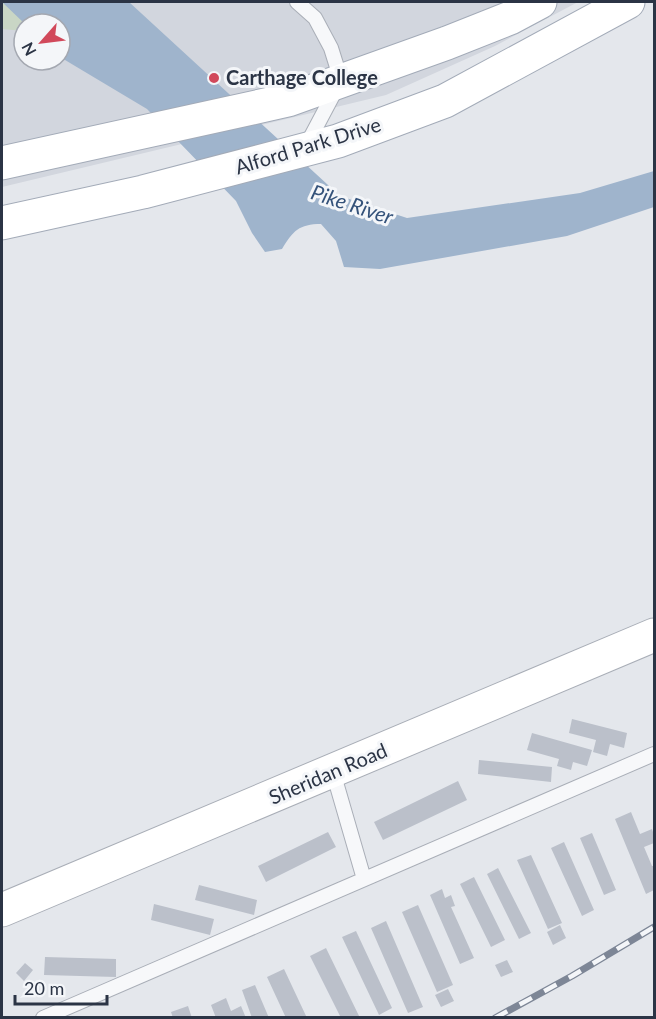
<svg xmlns="http://www.w3.org/2000/svg" width="656" height="1019" font-family="Lato,sans-serif">
	<style>
		.built { fill: #d2d6de; fill-rule: evenodd }
		.green { fill: #c9d6c5 }
		.water { fill: #9fb4cc }
		.building { fill: #bbc0ca }
		.lines { fill: none; stroke-linecap: round; stroke-linejoin: round }
		.lane-casing { stroke: #a9aeb7; stroke-width: 16 }
		.secondary-casing { stroke: #a9aeb7; stroke-width: 35 }
		.primary-casing { stroke: #a3abb8; stroke-width: 35 }
		.lane { stroke: #f7f8fa; stroke-width: 14 }
		.secondary { stroke: #fff; stroke-width: 33 }
		.primary { stroke: #fff; stroke-width: 33 }
		.rail-casing { stroke: #7d8696; stroke-width: 7 }
		.rail { stroke: #f4f6f9; stroke-width: 4.5; stroke-dasharray: 14; stroke-linecap: butt }
		.poi-dot { fill: #d1495b; stroke: #f4f6f9; stroke-width: 2 }
		.labels { text-anchor: middle; stroke-width: 6; stroke-linejoin: round; paint-order: stroke }
		.poi-label { font-size: 20px; font-weight: bold; fill: #2b3445; stroke: #f4f6f9; text-anchor: start }
		.street-label { font-size: 20px; fill: #2b3445; stroke: #f4f6f9 }
		.water-label { font-size: 21px; font-style: italic; fill: #34527a; stroke: #f4f6f9 }
	</style>
	<rect width="100%" height="100%" fill="#e4e7ec"/>
	<!-- built -->
	<path class="built" d="M2,2H578L495,46L386,95L2,187ZM24,24H60V60H24Z"/>
	<!-- green -->
	<path class="green" d="M2,2H4L26,24H24V31L2,29Z"/>
	<!-- water -->
	<path class="water" d="M2,2H129L340,196L407,218L580,193L654,171V207L567,236L380,269L344,267L336,241L321,224C299,224 293,231 282,249L265,252L252,233L236,201L147,109L60,57V24H25Z"/>
	<!-- building -->
	<path class="building" d="M572,719L627,733L624,748L610,744L607,756L593,752L596,740L569,733Z
		M532,733L592,750L587,766L573,762L571,770L557,766L559,759L527,750Z
		M479,760L552,767L551,782L478,774Z
		M458,781L467,800L383,840L374,822Z
		M631,812L640,834L652,829L654,835V843L644,847L652,866H654V890L646,894L615,819Z
		M328,832L336,847L266,882L258,866Z
		M592,833L616,890L604,895L580,838Z
		M564,842L594,910L582,916L551,848Z
		M531,855L562,923L548,929L517,860Z
		M498,868L531,933L519,939L487,874Z
		M474,877L505,940L491,947L460,884Z
		M199,885L257,900L254,915L195,900Z
		M442,889L445,898L451,895L455,906L451,907L474,958L460,964L430,895Z
		M154,904L214,919L210,935L151,920Z
		M418,905L453,985L437,992L402,912Z
		M386,921L423,1007L408,1013L371,928Z
		M560,925L566,938L553,945L547,932Z
		M356,931L392,1008L379,1015L342,937Z
		M326,948L360,1018H341L310,956Z
		M45,957L116,959V977L44,975Z
		M507,960L513,972L501,977L495,965Z
		M25,963L33,970L24,981L16,973Z
		M284,969L307,1018H286L267,977Z
		M255,985L269,1018H252L242,990Z
		M448,989L454,1001L441,1007L435,995Z
		M226,998L231,1011L241,1006L246,1018H216L211,1005Z
		M188,1006L192,1018H173L171,1012Z"/>
	<g class="lines">
		<!-- lane casing -->
		<g class="lane-casing">
			<path id="lane" d="M297,2L315,18L331,48L341,80L306,146
				M333,772L364,879
				M43,1018L654,754"/>
		</g>
		<!-- secondary casing -->
		<g class="secondary-casing">
			<path id="secondary" d="M2,910L654,635"/>
		</g>
		<!-- primary casing -->
		<g class="primary-casing">
			<path id="primary" d="M2,163L288,100L447,43L510,18L540,2
				M2,223L143,192L338,141L445,101L628,2"/>
		</g>
		<!-- lane -->
		<use href="#lane" class="lane"/>
		<!-- secondary -->
		<use href="#secondary" class="secondary"/>
		<!-- primary -->
		<use href="#primary" class="primary"/>
		<!-- rail casing -->
		<g class="rail-casing">
			<path id="rail" d="M495,1018L572,976L654,927"/>
		</g>
		<!-- rail -->
		<use href="#rail" class="rail"/>
	</g>
	<!-- markers -->
	<circle class="poi-dot" cx="214" cy="78" r="6"/>
	<g class="labels">
		<!-- poi labels -->
		<g class="poi-label">
			<text x="226" y="85">Carthage College</text>
		</g>
		<!-- street labels -->
		<g class="street-label">
			<text transform="translate(308 146) rotate(-17)" y="7">Alford Park Drive</text>
			<text transform="translate(328 774) rotate(-23)" y="7">Sheridan Road</text>
		</g>
		<!-- water labels -->
		<g class="water-label">
			<text transform="translate(352 205) rotate(18)" y="7">Pike River</text>
		</g>
	</g>
	<!-- border -->
	<rect width="656" height="1019" fill="none" stroke="#2b3445" stroke-width="6"/>
	<!-- north arrow -->
	<g transform="translate(42 42) rotate(242)"><circle r="28" fill="#f4f6f9" stroke="#a4a8b1" stroke-width="1.5"/>
	<path d="M0-4.5L10 22L0 15L-10 22Z" fill="#d1495b"/>
	<text y="-9" font-size="16" font-weight="bold" text-anchor="middle" fill="#2b3445">N</text>
	</g>
	<!-- scale -->
	<path d="M15 995v9h92v-9" fill="none" stroke="#2b3445" stroke-width="3"/>
	<text x="24" y="995" font-size="18" fill="#2b3445" stroke="#f4f6f9" stroke-width="4.5" paint-order="stroke">20 m</text>
</svg>
